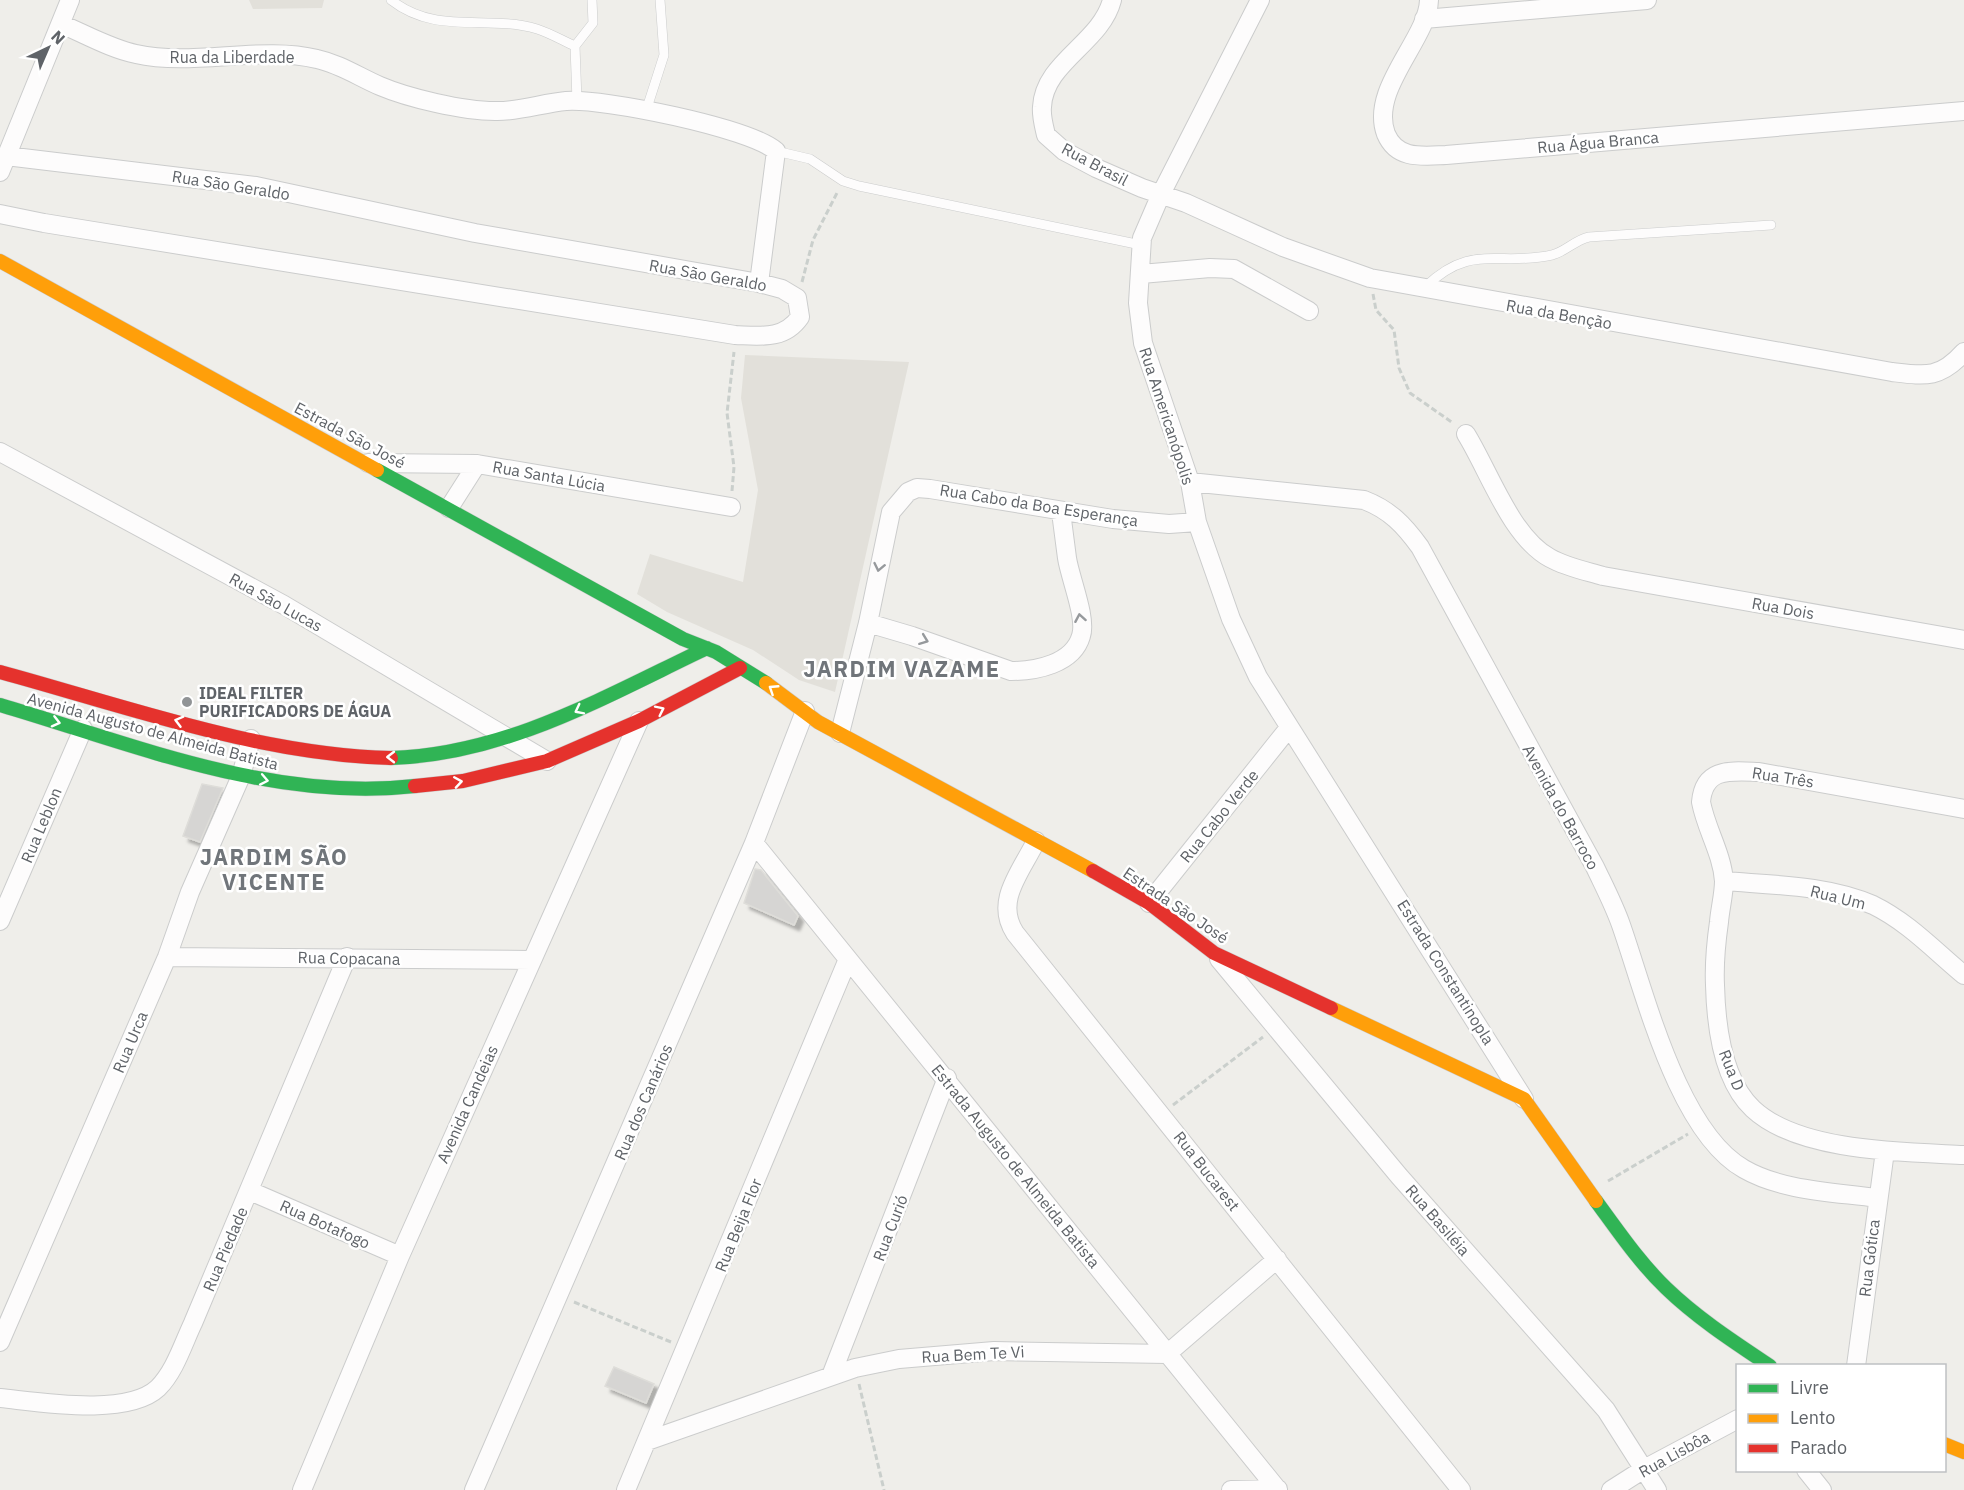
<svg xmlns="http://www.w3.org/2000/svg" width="1964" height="1490" font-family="'IBM Plex Sans',sans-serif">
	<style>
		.education { fill: #e2e0da }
		.building { fill: #d6d5d3; stroke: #deddd9; stroke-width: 1.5; filter: url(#shadow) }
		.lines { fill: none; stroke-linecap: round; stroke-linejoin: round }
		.lane-casing { stroke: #cbcccc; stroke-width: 10 }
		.street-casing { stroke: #cbcccc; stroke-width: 20 }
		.fast-casing { stroke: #cacacb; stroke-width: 15 }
		.slow-casing { stroke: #cacacb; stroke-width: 15 }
		.jam-casing { stroke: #cacacb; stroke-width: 15 }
		.path { stroke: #cacfcc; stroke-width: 3; stroke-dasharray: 6 3; stroke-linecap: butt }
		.lane { stroke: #fdfcfc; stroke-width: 9 }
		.street { stroke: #fdfcfc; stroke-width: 18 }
		.fast { stroke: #30b455; stroke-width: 14 }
		.slow { stroke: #ff9f0a; stroke-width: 14 }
		.jam { stroke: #e5322d; stroke-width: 14 }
		.oneway { stroke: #96999c }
		.oneway2 { stroke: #fff }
		.poi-dot { fill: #919496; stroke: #fff; stroke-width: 2 }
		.labels { text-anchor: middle; stroke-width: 5; stroke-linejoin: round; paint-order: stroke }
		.street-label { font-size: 16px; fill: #5f6368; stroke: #fff }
		.poi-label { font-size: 16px; font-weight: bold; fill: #5f6368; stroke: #fff; text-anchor: start }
		.district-label { font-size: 22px; font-weight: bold; letter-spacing: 1.5px; fill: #70757a; stroke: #fff }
	</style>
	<defs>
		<filter id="shadow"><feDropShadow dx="5.5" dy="5.5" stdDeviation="1.5" flood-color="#0004"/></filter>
	</defs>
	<rect width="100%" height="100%" fill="#efeeea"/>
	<!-- education -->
	<path class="education" d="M249,0H324L322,8L253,9Z
		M745,355L909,362L835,692L799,680L753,650L667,612L637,594L650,554L743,582L758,490L741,398Z"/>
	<!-- building -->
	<path class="building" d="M202,784L223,788L200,842L183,836Z
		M755,869L761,870L798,916L794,925L744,903Z
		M614,1367L654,1384L646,1403L605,1386Z"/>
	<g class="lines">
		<!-- lane casing -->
		<g class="lane-casing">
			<path id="lane" d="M391,0C437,36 487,14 537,29C550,33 563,41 575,46
				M577,101L575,46L593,23L592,0
				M646,111L664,55L660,0
				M776,151L810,159L843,181L859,186L1141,245
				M1425,287C1472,242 1498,267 1552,255C1565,252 1575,240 1589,237L1771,225"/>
		</g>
		<!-- street casing -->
		<g class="street-casing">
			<path id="street" d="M1112,0C1101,43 1044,62 1042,107C1041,116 1044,126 1046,135L1064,151L1096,168L1142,188L1186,203L1283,247L1370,278L1892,372C1925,376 1940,379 1964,352
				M1260,0L1161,194L1142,238L1138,303L1143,343L1190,482L1197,522L1231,619L1258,677L1524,1099
				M1429,0C1428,39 1369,89 1386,134C1397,160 1422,156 1446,155L1964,111
				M1424,19L1647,0
				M61,24C85,34 111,49 136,54C193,67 262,45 317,59C340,64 359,77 380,86C408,98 463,111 495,111C518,112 543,103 566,101C603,98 750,128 776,151L759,283
				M0,172L70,0
				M0,214L44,223L735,335C761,336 784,340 800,317L797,298L782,289L759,283L475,233L256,186L6,156
				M1141,274L1210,268L1234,269L1309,311
				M1466,434C1489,471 1511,537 1550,558C1566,567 1586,571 1603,576L1964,640
				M0,452L284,605L547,761
				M368,463L477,464L731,507
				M1190,482L1364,500C1390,510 1404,525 1420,547L1595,867C1604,886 1614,905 1621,925C1645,993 1678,1132 1744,1169C1782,1191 1834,1192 1877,1198
				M449,508L477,464
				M868,623L912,636L1011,671C1036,671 1073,664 1081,636C1087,618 1070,578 1067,558C1065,543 1063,527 1061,512
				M840,733L868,623L891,512L908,492L917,488L930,489L1113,519L1169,524L1197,522
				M1964,809L1759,772C1731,771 1704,767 1701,802C1706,829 1722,853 1724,881C1724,894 1720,909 1719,922C1716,943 1714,964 1715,985C1716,1025 1722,1080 1753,1109C1799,1152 1904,1152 1964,1155
				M1036,841C1021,872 994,901 1015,933L1461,1490
				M754,843L1278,1490
				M1724,881C1772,885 1828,885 1873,905C1908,922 1935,951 1964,975
				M1149,903L1288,729
				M0,921L83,729
				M167,957L531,960
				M1219,959L1399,1176L1606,1410L1657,1490
				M250,1191L400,1256
				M0,1342L167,957L190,892L241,776L251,739
				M1856,1366L1885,1151
				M831,1376L947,1078
				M0,1398C40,1402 127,1417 158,1388C175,1371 183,1344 193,1323L347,957
				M647,1441L855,1368L899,1359L994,1351L1167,1354L1277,1259
				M1806,1470L1822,1490
				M302,1490L400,1256L639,721
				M474,1490L754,843L805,711
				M626,1490L848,959
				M1231,1490L1278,1489
				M1611,1490L1644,1469L1738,1419"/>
		</g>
		<!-- fast casing -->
		<g class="fast-casing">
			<path id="fast" d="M377,470L683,639L716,652L766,683
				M0,705C135,745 273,802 415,786
				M391,758C505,755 606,696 707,648
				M1596,1201C1618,1231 1639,1262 1666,1288C1697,1318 1734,1342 1770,1366"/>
		</g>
		<!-- slow casing -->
		<g class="slow-casing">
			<path id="slow" d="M0,261L377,470
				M766,683L818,722L1093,871
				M1331,1008L1524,1099L1596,1201
				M1944,1444L1964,1452"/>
		</g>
		<!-- jam casing -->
		<g class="jam-casing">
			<path id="jam" d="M0,672C125,706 260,755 391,758
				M415,786L463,781L547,761L639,721L740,668
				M1093,871L1149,903L1214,953L1331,1008"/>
		</g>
		<!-- path -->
		<path class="path" d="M802,282L813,240L838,191
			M1373,294L1376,310L1394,330L1399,368L1410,393L1453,423
			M732,491L734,467L727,413L734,352
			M1173,1105L1263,1037
			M1608,1181L1688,1134
			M574,1302L671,1342
			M859,1384L884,1490"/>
		<!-- lane -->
		<use href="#lane" class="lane"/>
		<!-- street -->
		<use href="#street" class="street"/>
		<!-- fast -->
		<use href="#fast" class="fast"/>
		<!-- slow -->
		<use href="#slow" class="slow"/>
		<!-- jam -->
		<use href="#jam" class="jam"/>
	</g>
	<!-- one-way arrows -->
	<defs><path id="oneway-chevron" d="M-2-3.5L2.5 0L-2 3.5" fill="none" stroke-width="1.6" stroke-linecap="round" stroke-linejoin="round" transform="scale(1.5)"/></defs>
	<g class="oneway">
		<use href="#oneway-chevron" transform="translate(879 567) rotate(102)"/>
		<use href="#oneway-chevron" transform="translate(1080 618) rotate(-100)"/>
		<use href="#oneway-chevron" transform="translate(924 640) rotate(21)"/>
	</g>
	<g class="oneway2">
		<use href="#oneway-chevron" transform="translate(773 689) rotate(-147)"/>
		<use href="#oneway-chevron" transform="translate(579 710) rotate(153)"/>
		<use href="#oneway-chevron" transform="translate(660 710) rotate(-26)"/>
		<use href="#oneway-chevron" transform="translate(179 721) rotate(-165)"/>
		<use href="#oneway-chevron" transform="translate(56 722) rotate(14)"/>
		<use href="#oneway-chevron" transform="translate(391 757) rotate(-180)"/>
		<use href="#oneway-chevron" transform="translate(264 780) rotate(11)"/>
		<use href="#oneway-chevron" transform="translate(458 782) rotate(-9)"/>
	</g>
	<!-- markers -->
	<circle class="poi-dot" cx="187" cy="702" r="6"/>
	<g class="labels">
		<!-- street labels -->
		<g class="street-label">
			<text x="232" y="63">Rua da Liberdade</text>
			<text transform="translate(1598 142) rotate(-5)" y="6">Rua Água Branca</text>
			<text transform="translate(1095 164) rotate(28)" y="6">Rua Brasil</text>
			<text transform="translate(231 185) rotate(9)" y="6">Rua São Geraldo</text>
			<text transform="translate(708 275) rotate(10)" y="6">Rua São Geraldo</text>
			<text transform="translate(1559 314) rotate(10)" y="6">Rua da Benção</text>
			<text transform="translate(1167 416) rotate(72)" y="6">Rua Americanópolis</text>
			<text transform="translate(350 435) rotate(28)" y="6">Estrada São José</text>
			<text transform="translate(549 476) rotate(10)" y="6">Rua Santa Lúcia</text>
			<text transform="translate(1039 505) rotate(9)" y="6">Rua Cabo da Boa Esperança</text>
			<text transform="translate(276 602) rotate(29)" y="6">Rua São Lucas</text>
			<text transform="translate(1783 608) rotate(10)" y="6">Rua Dois</text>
			<text transform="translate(153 731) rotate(15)" y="6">Avenida Augusto de Almeida Batista</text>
			<text transform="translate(1783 777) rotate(9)" y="6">Rua Três</text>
			<text transform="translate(1561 807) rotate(61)" y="6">Avenida do Barroco</text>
			<text transform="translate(1219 816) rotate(-51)" y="6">Rua Cabo Verde</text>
			<text transform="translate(41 825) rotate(-67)" y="6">Rua Leblon</text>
			<text transform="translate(1838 897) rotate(14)" y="6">Rua Um</text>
			<text transform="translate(1176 905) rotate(34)" y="6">Estrada São José</text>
			<text transform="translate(349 958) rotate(1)" y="6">Rua Copacana</text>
			<text transform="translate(1446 972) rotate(58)" y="6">Estrada Constantinopla</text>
			<text transform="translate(130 1042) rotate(-67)" y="6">Rua Urca</text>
			<text transform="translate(1732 1070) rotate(68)" y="6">Rua D</text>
			<text transform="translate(643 1102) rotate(-67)" y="6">Rua dos Canários</text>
			<text transform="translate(467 1104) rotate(-66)" y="6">Avenida Candeias</text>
			<text transform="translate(1016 1166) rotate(51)" y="6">Estrada Augusto de Almeida Batista</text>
			<text transform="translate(1207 1171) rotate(52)" y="6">Rua Bucarest</text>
			<text transform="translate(1438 1220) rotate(49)" y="6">Rua Basiléia</text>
			<text transform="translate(325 1224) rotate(24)" y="6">Rua Botafogo</text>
			<text transform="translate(738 1225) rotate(-68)" y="6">Rua Beija Flor</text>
			<text transform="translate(890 1228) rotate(-69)" y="6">Rua Curió</text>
			<text transform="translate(225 1249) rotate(-67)" y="6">Rua Piedade</text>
			<text transform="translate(1869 1258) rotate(-83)" y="6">Rua Gótica</text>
			<text transform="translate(973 1354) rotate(-3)" y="6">Rua Bem Te Vi</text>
			<text transform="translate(1674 1454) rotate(-29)" y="6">Rua Lisbôa</text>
		</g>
		<!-- poi labels -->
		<g class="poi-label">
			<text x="199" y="699">IDEAL FILTER<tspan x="199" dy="18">PURIFICADORS DE ÁGUA</tspan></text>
		</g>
		<!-- district labels -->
		<g class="district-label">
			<text x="902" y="677">JARDIM VAZAME</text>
			<text x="274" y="865">JARDIM SÃO<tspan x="274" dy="25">VICENTE</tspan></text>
		</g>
	</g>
	<!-- legend -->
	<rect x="1736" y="1364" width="210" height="108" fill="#ffffff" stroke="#bfc1c3" stroke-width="1.5"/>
	<rect x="1748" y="1384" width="30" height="9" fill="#30b455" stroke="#bfc1c3" stroke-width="1.5"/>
	<text x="1790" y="1394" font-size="18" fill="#5f6368">Livre</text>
	<rect x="1748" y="1414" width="30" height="9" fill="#ff9f0a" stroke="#bfc1c3" stroke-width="1.5"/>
	<text x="1790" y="1424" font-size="18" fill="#5f6368">Lento</text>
	<rect x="1748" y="1444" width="30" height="9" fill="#e5322d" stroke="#bfc1c3" stroke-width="1.5"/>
	<text x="1790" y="1454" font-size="18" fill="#5f6368">Parado</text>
	<!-- north arrow -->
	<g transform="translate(48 48) rotate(44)" stroke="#ffffff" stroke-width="4.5" paint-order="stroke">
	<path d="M0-4.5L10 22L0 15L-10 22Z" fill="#5f6368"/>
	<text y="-9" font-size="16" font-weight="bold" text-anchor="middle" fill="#5f6368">N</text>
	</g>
</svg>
